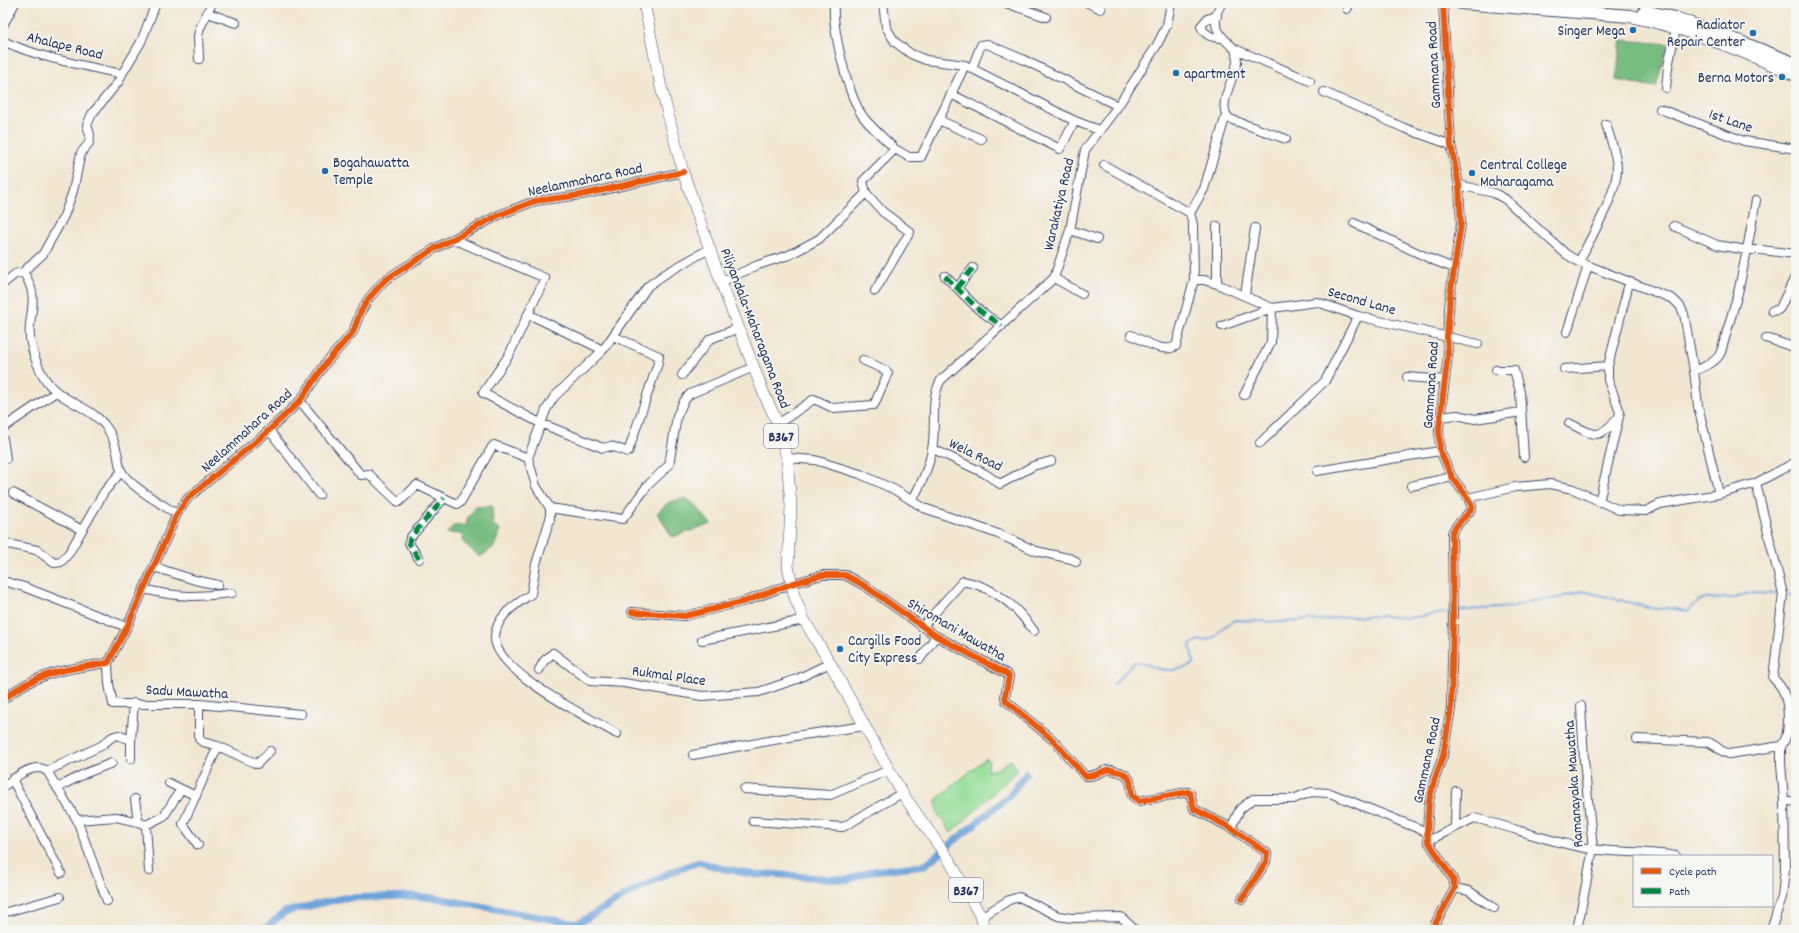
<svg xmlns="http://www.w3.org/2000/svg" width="1799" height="933" font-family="Dekko,sans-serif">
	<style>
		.green { fill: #96de98; stroke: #58867b }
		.forest { fill: #78bd80; stroke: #4a766f }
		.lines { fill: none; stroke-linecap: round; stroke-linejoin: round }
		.stream { stroke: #6da3da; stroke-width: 2 }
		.canal { stroke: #6da3da; stroke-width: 7 }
		.minor-casing { stroke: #3b4a6f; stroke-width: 10 }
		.major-casing { stroke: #3b4a6f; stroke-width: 12 }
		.highway-casing { stroke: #3b4a6f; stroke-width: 14 }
		.minor { stroke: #fff; stroke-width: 8 }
		.major { stroke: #fff; stroke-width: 11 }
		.highway { stroke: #fff; stroke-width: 12 }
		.rail { stroke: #1b2f5e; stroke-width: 2; stroke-dasharray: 6 3; stroke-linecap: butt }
		.quiet { stroke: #00873e; stroke-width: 5; stroke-dasharray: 10 5; stroke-linecap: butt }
		.cycleway-casing { stroke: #f6f6f2; stroke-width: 8 }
		.cycleway { stroke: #e8590c; stroke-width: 6 }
		.poi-dot { fill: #1f6fb2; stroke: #f6f6f2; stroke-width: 1.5 }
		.labels { text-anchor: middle; stroke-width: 3.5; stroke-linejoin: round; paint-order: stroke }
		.shield { fill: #f6f6f2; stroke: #5d6b8a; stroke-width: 1 }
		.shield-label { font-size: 14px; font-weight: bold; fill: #1b2f5e }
		.poi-label { font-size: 15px; fill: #1b2f5e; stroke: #f6f6f2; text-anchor: start }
		.street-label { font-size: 15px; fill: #1b2f5e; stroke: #f6f6f2 }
	</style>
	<rect width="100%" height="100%" fill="#f6f6f2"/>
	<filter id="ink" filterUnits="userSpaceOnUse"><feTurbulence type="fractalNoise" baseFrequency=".025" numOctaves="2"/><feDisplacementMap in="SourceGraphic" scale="8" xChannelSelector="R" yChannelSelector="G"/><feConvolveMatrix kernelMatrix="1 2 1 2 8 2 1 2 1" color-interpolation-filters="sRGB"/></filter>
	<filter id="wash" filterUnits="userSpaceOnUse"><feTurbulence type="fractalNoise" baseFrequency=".012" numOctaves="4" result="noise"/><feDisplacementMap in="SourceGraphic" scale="16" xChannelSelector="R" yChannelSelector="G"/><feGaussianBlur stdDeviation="0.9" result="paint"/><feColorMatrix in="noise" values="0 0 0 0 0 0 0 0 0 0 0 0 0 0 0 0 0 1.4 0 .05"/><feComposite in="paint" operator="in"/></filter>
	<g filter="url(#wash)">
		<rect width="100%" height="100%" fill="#f1e6d0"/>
		<!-- green -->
		<path class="green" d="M986,758L989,761L987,771L997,769L1011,760L1018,770L951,833L936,811L938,808L935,801Z"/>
		<!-- forest -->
		<path class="forest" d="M1621,40L1668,44L1656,87L1616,80Z
			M686,498L696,506L711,524L672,537L657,513L669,502Z
			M492,506L493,526L500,530L494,547L480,557L463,542V537L460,534L447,533L453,526H466L467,519L476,507Z"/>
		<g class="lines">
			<!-- stream -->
			<path class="stream" d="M1789,595H1796
				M1455,611L1514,607L1532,601L1558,598L1583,591L1656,609L1667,608L1688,611L1700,600L1707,599L1734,598L1749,593L1781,594
				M1113,685L1134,662C1144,661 1150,667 1159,669C1169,671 1186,670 1194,663L1190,645L1199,640L1205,641L1215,637L1221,629L1235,620L1279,622L1324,620L1342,617L1383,616L1407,618L1451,612"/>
			<!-- canal -->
			<path class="canal" d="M263,930L285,912L343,898L409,896L436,898L577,924L630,893L671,872L699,862L720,868L756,875L771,874L847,880L872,871L925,865L1007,798L1026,774"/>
		</g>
	</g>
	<g filter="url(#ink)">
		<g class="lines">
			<!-- minor casing -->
			<g class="minor-casing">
				<path id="minor" d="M883,3L886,27L895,42L911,54L926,60L965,65L1075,121L1099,130
					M1006,3L1046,17
					M1088,3L1101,9
					M1222,3C1208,23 1219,36 1235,49C1236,53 1237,58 1237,62C1235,78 1215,107 1230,119L1286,139
					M1347,9L1350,3
					M208,13L236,23
					M1217,16L1207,19L1201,26C1204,35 1213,38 1222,38
					M3,25L15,3
					M3,41C39,58 83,65 122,74
					M1235,49L1310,81
					M199,59L198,36L200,28L212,3
					M972,68L981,45L987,44L1022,59L1118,106
					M1666,88L1668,67L1676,28
					M1324,92L1404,128L1451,145
					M951,94L1060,149L1075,121
					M1660,109L1744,141L1796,149
					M939,120L981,139
					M895,149L909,157H921L965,65
					M1104,165L1190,213
					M1459,185L1494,193L1505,199L1566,254L1579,262L1673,299L1680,306L1684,314L1694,371L1698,406L1719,494
					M866,193L883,212L910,232L875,291
					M1354,223L1433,260L1454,268
					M1674,226L1717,245L1747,250L1756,200
					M1070,230L1097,239
					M453,239L545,278L509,355L483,393L540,423L603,448L611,446L628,452L658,363L659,356L613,336
					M1579,262C1590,238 1617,195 1617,169C1617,154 1610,139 1606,124
					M23,272L43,254L64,216L73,191L81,153L89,143L90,135L87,125L92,114L119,81L122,74L141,42L156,3
					M945,276L979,310L1002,326
					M1054,278L1082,294
					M1194,280H1204L1217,284L1272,308L1317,302L1358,316L1478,344
					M721,282L758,265L789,255L819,239L866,193L863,181L895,149C885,139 873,129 864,118C848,97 832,30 834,3
					M3,284L15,274L23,272C44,302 23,318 32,348C36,363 44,382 57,392C72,404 91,409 104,424C112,434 116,445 118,457C119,462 119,468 122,472C129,486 163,505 177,514
					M1217,284V226
					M957,288L973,268
					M1245,295L1255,228
					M1772,311L1778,310L1780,308L1796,275
					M528,314L603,350
					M1222,326L1272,308L1271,342L1244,395
					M1567,332L1588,266
					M1131,335C1143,340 1163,354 1176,346L1194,280L1193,225L1190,213L1204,189L1226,115
					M1766,338L1796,348
					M1564,369L1608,366
					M1496,370H1514L1520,392L1524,457
					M1694,371C1705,366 1716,363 1721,352L1738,293L1747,250H1761L1796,254
					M682,375L710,339L739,328
					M1407,377L1445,380
					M300,401L361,475L369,474L397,501L399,502L417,485L457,504L460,503L492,447L494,445L528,458
					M1439,417L1457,415L1475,419L1521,412
					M1569,423C1595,436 1597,441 1618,418
					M778,424L814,399L833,408L874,405L888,373L885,370L863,360
					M3,428L56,392
					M269,430L319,495
					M3,439L6,459
					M1260,443L1325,381L1358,316
					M933,449L984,473L1000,484L1033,466L1051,461
					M787,458L815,460L860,474L895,490L924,508L998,534L1036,551L1072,559L1076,562
					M1317,471L1440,451
					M1756,483L1783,594L1773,678C1777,682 1781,686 1783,691C1789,703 1791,736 1781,746V764L1784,800L1796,802
					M1411,486L1452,477
					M13,493L82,530
					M1468,498L1515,487L1550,484L1573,489L1619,510L1646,511L1660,504L1719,494L1756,483L1796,462
					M912,501C921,484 929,468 932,449C937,427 929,400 941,380L1054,278L1070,230L1085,150L1118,106L1157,45L1167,25L1171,3
					M1599,502L1620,412L1608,380V366L1629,283
					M550,508L623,519L647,486L669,465L677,416L684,401L690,394L754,367
					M3,543L37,550L54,563L61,562L69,553L104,492L121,472
					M419,559L409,543L410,538L444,498
					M154,567L195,580L218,585
					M3,581L24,587L127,627
					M144,589C178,598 197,597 232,593
					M632,612L685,616L746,601L791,584L822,575H845L865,586L936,636L1007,674L1009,676L1005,697L1006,701L1053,740L1085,776C1093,777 1099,773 1106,770C1110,769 1112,770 1115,771C1131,773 1131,782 1132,796L1139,801L1188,792L1190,793L1194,809L1231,828L1267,853L1266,862L1242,899
					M922,627L963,581C995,587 1016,606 1034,631
					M702,640L804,620
					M920,659L936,636
					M108,663L109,684L113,704H199L301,714
					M539,670L544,661L553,653L590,681L624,683L702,696L759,692L797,679L830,663
					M3,700C33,673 70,668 108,663L127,627L177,514L188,498L265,434L300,401L326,363L353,332L360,313L369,298L385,280L434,249L499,215L535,201L581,195L683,172
					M199,704V739L203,742L218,746L257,764L270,751
					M617,734C590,718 493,671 495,637C496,616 515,605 531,594L536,564L550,519V508L536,486L528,458L546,410L554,397L603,350L648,286L665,274L709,249
					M1637,739L1707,742C1716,744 1720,752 1729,754L1781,746
					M693,755L795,736L865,726
					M131,759V740L134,703
					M47,771L101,746L112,737L118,735L131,740
					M12,779L61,873
					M169,783L196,796
					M3,787C10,781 28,767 38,768C41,768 44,769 47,771L77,820L107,901
					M57,788L86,773L112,763
					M744,789L830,795L889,770
					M135,799L138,822L146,825L149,871
					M77,820L116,817L138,822
					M753,821L843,827L902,793
					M146,825L164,816L181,789
					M1455,827L1456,791
					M1231,828L1240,809L1253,799H1293L1311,792L1330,793L1427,832
					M1428,841L1474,818C1513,827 1551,843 1591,849C1620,853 1648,851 1676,856
					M198,845L183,824L218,746
					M1455,888L1469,891L1494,908
					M3,913L60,897
					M981,917L1009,900L1019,897L1058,916L1072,918L1121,917L1135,930
					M1434,930L1435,924L1455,888L1453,879L1428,841L1427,832L1429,801L1435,778L1443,756L1451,708L1453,620L1452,534C1455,522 1467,519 1472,507L1468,498L1452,477L1440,451L1439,428L1448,355L1447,337L1450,296L1461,224L1459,185L1451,145L1443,3
					M1577,930L1593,849L1584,760L1581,706
					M1771,930L1782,897L1785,868L1784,800"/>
			</g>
			<!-- major casing -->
			<g class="major-casing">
				<path id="major" d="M644,3L661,87L683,172L721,282L764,394L778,424L787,458L791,506L788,566L794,595L804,620L830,663L889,770L902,793L949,860L981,917L986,930"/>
			</g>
			<!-- highway casing -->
			<g class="highway-casing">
				<path id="highway" d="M1461,3L1630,16C1686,27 1745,51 1796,75
					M1645,11L1675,18L1743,43L1796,64"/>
			</g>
			<!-- minor -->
			<use href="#minor" class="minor"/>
			<!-- major -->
			<use href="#major" class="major"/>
			<!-- highway -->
			<use href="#highway" class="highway"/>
			<!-- rail -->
			<path class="rail" d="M1789,3L1796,13"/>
			<!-- quiet -->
			<path class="quiet" d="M945,276L979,310L1002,326
				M957,288L973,268
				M419,559L409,543L410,538L444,498"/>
			<!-- cycleway casing -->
			<g class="cycleway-casing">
				<path id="cycleway" d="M632,612L685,616L746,601L791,584L822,575H845L865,586L936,636L1007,674L1009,676L1005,697L1006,701L1053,740L1085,776C1093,777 1099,773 1106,770C1110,769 1112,770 1115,771C1131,773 1131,782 1132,796L1139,801L1188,792L1190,793L1194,809L1231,828L1267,853L1266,862L1242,899
					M3,700C33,673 70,668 108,663L127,627L177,514L188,498L265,434L300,401L326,363L353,332L360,313L369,298L385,280L434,249L499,215L535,201L581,195L683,172
					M1434,930L1435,924L1455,888L1453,879L1428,841L1427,832L1429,801L1435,778L1443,756L1451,708L1453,620L1452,534C1455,522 1467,519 1472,507L1468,498L1452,477L1440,451L1439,428L1448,355L1447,337L1450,296L1461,224L1459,185L1451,145L1443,3"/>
			</g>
			<!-- cycleway -->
			<use href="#cycleway" class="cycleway"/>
		</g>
	</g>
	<!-- markers -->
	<g class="poi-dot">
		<circle cx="1633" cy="30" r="4"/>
		<circle cx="1753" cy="33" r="4"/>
		<circle cx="1176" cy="73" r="4"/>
		<circle cx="1782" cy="77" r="4"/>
		<circle cx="325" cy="171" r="4"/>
		<circle cx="1472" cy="173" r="4"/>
		<circle cx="840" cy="649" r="4"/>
	</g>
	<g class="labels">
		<!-- shield labels -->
		<g class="shield">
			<rect x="764" y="424" width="34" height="24" rx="3"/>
			<rect x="949" y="878" width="34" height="24" rx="3"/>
		</g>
		<g class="shield-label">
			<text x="781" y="441">B367</text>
			<text x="966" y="895">B367</text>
		</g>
		<!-- poi labels -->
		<g class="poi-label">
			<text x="1745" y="29" text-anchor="end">Radiator<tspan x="1745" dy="17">Repair Center</tspan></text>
			<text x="1625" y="35" text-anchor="end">Singer Mega</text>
			<text x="1184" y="78">apartment</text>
			<text x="1774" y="82" text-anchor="end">Berna Motors</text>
			<text x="333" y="167">Bogahawatta<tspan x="333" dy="17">Temple</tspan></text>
			<text x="1480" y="169">Central College<tspan x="1480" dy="17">Maharagama</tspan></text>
			<text x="848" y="645">Cargills Food<tspan x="848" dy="17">City Express</tspan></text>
		</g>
		<!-- street labels -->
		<g class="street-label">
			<text transform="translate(65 45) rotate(14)" y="5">Ahalape Road</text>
			<text transform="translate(1433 65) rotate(-93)" y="5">Gammana Road</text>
			<text transform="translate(1731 120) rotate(19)" y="5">1st Lane</text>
			<text transform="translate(585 179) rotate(-12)" y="5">Neelammahara Road</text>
			<text transform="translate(1058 204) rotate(-77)" y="5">Warakatiya Road</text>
			<text transform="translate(1362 300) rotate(16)" y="5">Second Lane</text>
			<text transform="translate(756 328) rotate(69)" y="5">Piliyandala-Maharagama Road</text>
			<text transform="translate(1430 385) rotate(-86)" y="5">Gammana Road</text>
			<text transform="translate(246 430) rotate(-42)" y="5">Neelammahara Road</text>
			<text transform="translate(976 454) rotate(26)" y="5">Wela Road</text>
			<text transform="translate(957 629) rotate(30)" y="5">Shiromani Mawatha</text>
			<text transform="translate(669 675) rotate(8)" y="5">Rukmal Place</text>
			<text transform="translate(187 691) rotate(3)" y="5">Sadu Mawatha</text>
			<text transform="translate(1426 760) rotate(-78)" y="5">Gammana Road</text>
			<text transform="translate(1573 784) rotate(-94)" y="5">Ramanayaka Mawatha</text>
		</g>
	</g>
	<!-- margin -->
	<rect width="1799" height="933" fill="none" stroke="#f6f6f2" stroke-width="16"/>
	<!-- legend -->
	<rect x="1633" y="855" width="140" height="52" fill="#f6f6f2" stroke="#9ea6b7"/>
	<rect x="1641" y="868" width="20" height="6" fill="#e8590c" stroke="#9ea6b7"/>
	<text x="1669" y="875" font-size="12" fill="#1b2f5e">Cycle path</text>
	<rect x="1641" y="888" width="20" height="6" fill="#00873e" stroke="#9ea6b7"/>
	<text x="1669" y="895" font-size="12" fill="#1b2f5e">Path</text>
</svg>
